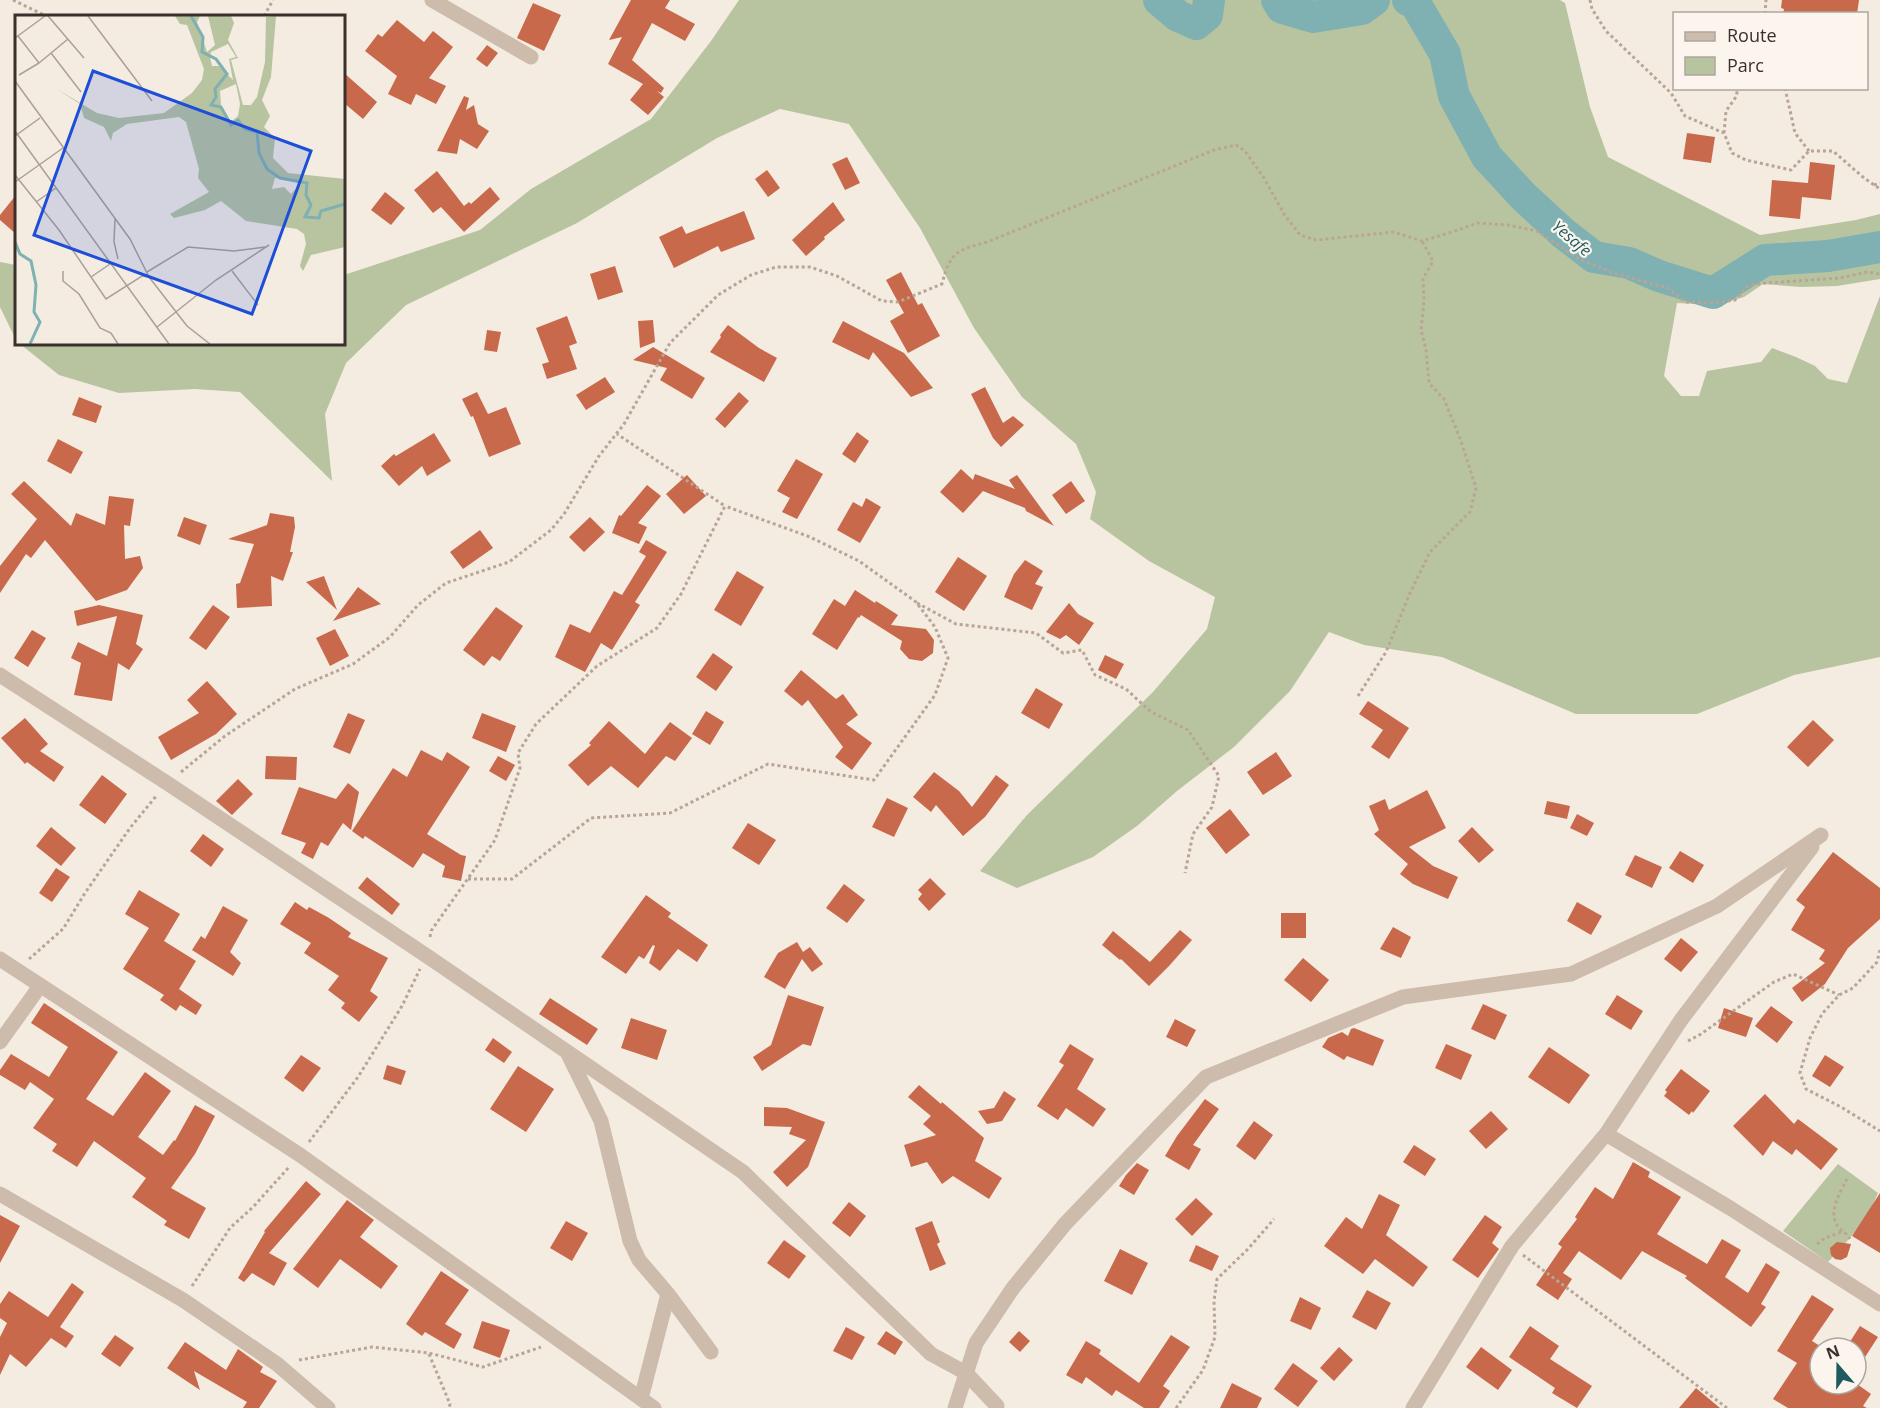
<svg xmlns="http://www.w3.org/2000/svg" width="1880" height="1408" font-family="'Open Sans',sans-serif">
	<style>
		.green { fill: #b8c4a0 }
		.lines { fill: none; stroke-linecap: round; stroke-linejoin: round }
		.river { stroke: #7fb0b2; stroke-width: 32 }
		.building { fill: #c8694b }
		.path { stroke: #b9a596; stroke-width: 3; stroke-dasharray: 3 3; stroke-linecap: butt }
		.minor { stroke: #cdbbac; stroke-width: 15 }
		.labels { text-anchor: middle; stroke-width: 4.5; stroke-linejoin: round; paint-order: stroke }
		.water-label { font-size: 16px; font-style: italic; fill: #1f5a5e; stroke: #fbf5ee }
		.inset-river { fill: none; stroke: #7fb0b2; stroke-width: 3 }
		.inset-road { fill: none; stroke: #aaa098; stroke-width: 1.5 }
		.view { fill: #1d4ed8; fill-opacity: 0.15; stroke: #1d4ed8; stroke-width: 3 }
		.inset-edge { fill: none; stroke: #3b302b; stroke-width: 3 }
	</style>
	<rect width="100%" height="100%" fill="#f4ebe1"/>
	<!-- green -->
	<path class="green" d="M739,0H1560L1565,3L1590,107L1608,157L1760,235L1856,220L1880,214V279L1837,286L1801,287L1763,284L1744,297L1717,305L1677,303L1664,376L1681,396H1699L1707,371L1761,362L1772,348L1796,357L1815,366L1828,379L1847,383L1880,296V657L1794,675L1697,714H1576L1442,657L1364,645L1329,632L1290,691L1234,747L1177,791L1137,826L1093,857L1017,888L980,871L1027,815L1153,692L1207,629L1215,597L1149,561L1090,519L1096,492L1076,444L1022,397L974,328L920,228L849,124L780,109L717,138L577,223L406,305L346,363L325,414L332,481L240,392L195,389L119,393L59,375L20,344H344V275L480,230L531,189L651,119L711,41Z
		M0,262L16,265V340L0,307Z
		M1838,1164L1878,1193C1868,1219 1847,1242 1828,1262L1783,1231Z"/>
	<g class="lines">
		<!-- river -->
		<path class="river" d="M1159,0L1178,16L1196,24L1207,15L1209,0
			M1277,0L1282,8L1313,17L1362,9L1374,0
			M1408,0L1415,3L1445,54L1454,96L1487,157L1523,196L1563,233L1594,257L1629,263L1659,276L1713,293L1765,260L1828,256L1880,247"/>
	</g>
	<!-- building -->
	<path class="building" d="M631,0H670L665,8L695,24L685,41L652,23L632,60L664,88L661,93L657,91L664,97L648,115L630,100L643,84L608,64L622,37L609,40Z
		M1782,0H1859L1857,14H1816L1802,12V14H1783L1784,9L1781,8Z
		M533,3L561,15L544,51L517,38Z
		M397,20L424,42L433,31L453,47L429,78L446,86L436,104L416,94L411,105L388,94L397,76L365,51L378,34L382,37Z
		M487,45L498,53L487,67L476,59Z
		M344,73L377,102L363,119L344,103Z
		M464,96L469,98L466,110L474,105L478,124L489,131L477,149L460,139L457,154L437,151Z
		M1687,133L1715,137L1711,163L1683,159Z
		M847,157L860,183L845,190L832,164Z
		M1810,162L1835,165L1831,200L1802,197L1800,219L1769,216L1772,180L1808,183Z
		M767,170L780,188L768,197L755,179Z
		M437,171L464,206L469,202L471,204L490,187L500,199L464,232L441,207L433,213L414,190Z
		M385,192L405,208L391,225L371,210Z
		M16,195V234L0,220V215Z
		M833,202L845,220L824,237L825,239L806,256L792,240Z
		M744,211L755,239L721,252L718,246L674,268L659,237L682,226L686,234Z
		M615,266L623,292L598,300L590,274Z
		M901,272L918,305L922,303L940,336L908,353L890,321L904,313L886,280Z
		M567,316L577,343L569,346L577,369L547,379L542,364L549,362L536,328Z
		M653,320L655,342L640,348L638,321Z
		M843,321L904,353L933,388L911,397L873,352L869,360L832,342Z
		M728,325L759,348L777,358L764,382L710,352L721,337L720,335Z
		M487,330L501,332L497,352L484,350Z
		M653,347L705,378L692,399L660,380L667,368L633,360Z
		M605,377L615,392L586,410L576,395Z
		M985,387L1003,423L1013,416L1024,425L1001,447L993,438L971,394Z
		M477,392L488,414L506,407L521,444L489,457L473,416L471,417L462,399Z
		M739,392L749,401L725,428L715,419Z
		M79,397L102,406L96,423L72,415Z
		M857,432L869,441L855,463L842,454Z
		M434,433L451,461L427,476L422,466L399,486L381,466L394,454L396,456Z
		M58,439L83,452L71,474L47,461Z
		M796,459L823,474L797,519L782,512L790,498L777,491Z
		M961,469L973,480L975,474L1015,489L1009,480L1017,475L1054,526L1026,511L1025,508L983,491L963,513L940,492Z
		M687,475L706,496L684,514L666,494Z
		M24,481L71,526L76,513L105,525L109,496L134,499L130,526L124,525L125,559L140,556L143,568L127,590L96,601L45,540L31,558L26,554L0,593V566L37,519L11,494Z
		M1071,481L1085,501L1066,514L1052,495Z
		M647,485L661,496L638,523L647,527L639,544L612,533L619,515L621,516Z
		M866,498L881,507L860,543L837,530L853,502L862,507Z
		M270,513L294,517L295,527L290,552H293L283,581L271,576L272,606L237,608L236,584L240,583L254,544L228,539L267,525Z
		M184,517L207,525L200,545L177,536Z
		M590,517L605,532L584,552L569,537Z
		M480,530L493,548L463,569L450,552Z
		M646,540L667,552L635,602L640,605L612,650L601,643L585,672L555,657L570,624L590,633L614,591L622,595L646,556L639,552Z
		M958,557L987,576L964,611L935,592Z
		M1025,560L1043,571L1035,584L1043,587L1032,610L1004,597L1014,574Z
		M737,571L764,587L741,626L714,610Z
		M324,576L337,610L306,582Z
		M358,587L381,604L333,621Z
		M855,590L875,603L876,601L898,615L891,625L926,629L934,640L933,653L922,661L909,659L900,649L902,641L861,615L859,618L858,617L837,650L812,634L834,599L845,606Z
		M1069,603L1078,614L1094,623L1079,645L1066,635L1060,639L1046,632Z
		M99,605L143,615L136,644L143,649L129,670L118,663L112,701L74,695L81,663L71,658L78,642L113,659L107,656L117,616L77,626L74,611Z
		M213,605L230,617L206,650L189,638Z
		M496,607L523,626L500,661L492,656L484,666L463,650Z
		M335,629L349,656L330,666L316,638Z
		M32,630L46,638L28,667L14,658Z
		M713,653L733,667L716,691L696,677Z
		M1105,655L1124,664L1116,679L1098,670Z
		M801,670L836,699L843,694L858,715L846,724L872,743L852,770L835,757L843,747L808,700L802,706L784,691Z
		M207,681L237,714L216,734L171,760L158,737L199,713L187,700Z
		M1036,688L1063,704L1049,729L1021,713Z
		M1368,701L1409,728L1389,759L1371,747L1383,730L1359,714Z
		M706,711L724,722L710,745L692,734Z
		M348,713L365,720L350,754L333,747Z
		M482,713L516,726L506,752L472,738Z
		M25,718L48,744L40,751L64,767L54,782L27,762L25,764L1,738Z
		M1813,720L1834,740L1808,767L1787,747Z
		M609,721L645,754L670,722L692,738L675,761L666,756L638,788L611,766L588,786L568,765L591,745L589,743Z
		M421,750L442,761L447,752L470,767L427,834L461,855L466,856L461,881L442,877L445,866L423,853L413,868L365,836L363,839L352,831L393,768L407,777Z
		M1276,752L1292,776L1263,795L1247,772Z
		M266,756L297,757L296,780L265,779Z
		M498,756L515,765L506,781L489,771Z
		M934,772L959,791L972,807L996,775L1009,785L985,817L963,836L936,805L931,812L913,797Z
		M102,775L127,794L105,824L79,805Z
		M238,779L253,794L232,815L216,801Z
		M348,783L359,792L351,830L343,823L328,846L321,842L313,859L301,853L306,843L281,834L299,787L336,799Z
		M1427,790L1446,828L1409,847L1433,866L1458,877L1448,899L1413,884L1400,874L1408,864L1374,834L1379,830L1369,806L1385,799L1389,810Z
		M887,798L908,808L894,837L872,827Z
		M1547,801L1570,806L1567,819L1544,814Z
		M1230,809L1250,835L1226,854L1206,828Z
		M1577,814L1594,823L1587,836L1570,828Z
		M748,823L776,840L759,865L732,848Z
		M51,827L76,848L61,866L36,846Z
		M1472,827L1494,850L1479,863L1458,841Z
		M203,834L224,849L211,867L190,851Z
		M1680,851L1704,865L1693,883L1669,868Z
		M1833,852L1880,888V919L1848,948L1825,984L1802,1002L1792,988L1825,963L1819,959L1825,950L1791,930L1805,907L1796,900Z
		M1635,855L1662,867L1652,888L1625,875Z
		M56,868L70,877L52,902L39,893Z
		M367,877L400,904L392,915L358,888Z
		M930,878L946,894L929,911L918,899L922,894L918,890Z
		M844,884L865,900L847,923L826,908Z
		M139,890L180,914L164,941L196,961L179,989L202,1005L196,1015L180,1005L176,1011L160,1000L164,995L123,969L149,928L125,914Z
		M646,895L671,913L668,917L708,945L697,962L678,949L660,971L649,963L655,946L653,945L644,959L639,956L626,974L601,957Z
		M295,902L307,910L309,907L329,918L351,933L348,937L388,958L370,991L378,997L359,1022L341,1008L345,1003L328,990L339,976L304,953L311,943L280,924Z
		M1577,902L1602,916L1591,935L1567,921Z
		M223,906L248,920L230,952L241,963L233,976L192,950L201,936L205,939Z
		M1281,913H1306V938H1281Z
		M1393,927L1411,937L1401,958L1380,949Z
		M1180,930L1192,940L1169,966L1149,986L1121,959L1120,960L1102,945L1113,931L1150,962Z
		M1681,938L1698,952L1681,972L1664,959Z
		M797,942L803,952L810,947L823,964L812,972L802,959L785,989L764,977L778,953Z
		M1303,958L1329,980L1311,1002L1284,980Z
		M788,995L824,1007L811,1046L803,1044L762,1071L753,1057L771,1045Z
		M1617,995L1643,1011L1631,1030L1605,1014Z
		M550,998L598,1029L587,1045L539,1014Z
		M44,1003L118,1052L86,1099L113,1116L145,1072L171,1091L138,1137L163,1155L174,1140L175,1141L195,1105L215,1116L195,1154L171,1188L206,1208L189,1239L164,1225L167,1221L132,1197L146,1178L94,1141L77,1167L52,1151L57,1144L33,1128L54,1099L30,1082L25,1090L0,1075V1070L11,1054L49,1077L68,1047L31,1023Z
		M1483,1004L1507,1015L1495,1040L1471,1029Z
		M1771,1006L1793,1022L1777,1043L1755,1026Z
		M1724,1008L1753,1018L1746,1037L1718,1028Z
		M631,1018L667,1030L657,1060L621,1048Z
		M1175,1019L1196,1030L1187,1047L1166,1037Z
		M1354,1028L1384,1040L1373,1066L1347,1056L1344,1060L1322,1047L1328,1038L1342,1032L1348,1036L1351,1029Z
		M493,1038L512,1052L504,1063L485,1050Z
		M1070,1044L1094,1059L1077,1089L1106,1109L1093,1127L1066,1108L1058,1120L1037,1106L1064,1065L1059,1062Z
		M1446,1044L1472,1055L1461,1080L1435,1068Z
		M1549,1047L1590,1075L1569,1104L1528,1077Z
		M301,1055L321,1068L303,1092L284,1078Z
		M1825,1055L1844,1067L1830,1087L1812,1076Z
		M387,1065L406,1071L401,1085L383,1079Z
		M518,1066L554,1089L526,1132L490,1109Z
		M1681,1069L1710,1091L1693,1113L1692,1111L1689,1115L1664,1096L1667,1092L1665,1090Z
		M919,1085L941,1104L942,1102L984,1138L975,1161L1002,1178L989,1199L953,1176L942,1184L927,1162L911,1167L904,1145L936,1135L923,1124L931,1116L908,1097Z
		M1004,1091L1016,1099L1002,1121L987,1124L978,1111L994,1108Z
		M1765,1094L1794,1124L1798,1119L1838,1149L1821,1170L1796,1149L1792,1155L1773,1141L1763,1156L1733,1126Z
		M1205,1099L1219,1109L1193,1145L1201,1149L1189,1170L1165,1156L1177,1136Z
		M764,1107L787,1108L825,1122L808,1167L787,1187L773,1172L806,1140L789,1134L792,1127L764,1126Z
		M1491,1111L1508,1129L1486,1149L1469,1131Z
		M1254,1121L1273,1135L1255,1160L1236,1146Z
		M1414,1145L1436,1159L1425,1176L1403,1162Z
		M1633,1162L1650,1172L1648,1177L1681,1197L1657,1234L1707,1264L1722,1239L1741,1250L1725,1277L1748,1293L1766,1263L1780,1272L1761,1304L1766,1307L1751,1327L1685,1278L1687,1276L1642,1251L1621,1280L1579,1251L1563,1273L1572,1279L1558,1300L1536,1285L1562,1247L1558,1244L1577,1219L1575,1217L1595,1187L1613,1199Z
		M1137,1163L1149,1170L1134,1195L1119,1186L1126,1175Z
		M306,1181L321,1194L269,1253L287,1263L274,1286L252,1273L244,1282L238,1278L265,1232L264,1231Z
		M1880,1193V1253L1852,1236Z
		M1379,1194L1400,1205L1386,1235L1428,1267L1413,1287L1375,1259L1363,1274L1324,1246L1346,1217L1362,1229Z
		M1196,1198L1213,1214L1192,1236L1175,1219Z
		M347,1200L374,1220L360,1237L398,1266L381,1289L340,1259L318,1288L293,1269Z
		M849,1202L866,1216L850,1237L832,1223Z
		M0,1215L20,1226L0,1263Z
		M1485,1215L1502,1227L1492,1243L1499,1249L1478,1278L1452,1260Z
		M566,1221L588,1233L572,1261L550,1248Z
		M932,1221L940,1242L937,1244L946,1264L930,1271L915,1228Z
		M784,1240L806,1256L789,1279L767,1263Z
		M1837,1242L1851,1244L1847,1257L1841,1260L1835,1259L1831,1255L1830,1248Z
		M1196,1245L1219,1256L1212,1271L1189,1261Z
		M1120,1249L1148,1263L1132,1295L1104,1281Z
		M441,1271L469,1290L445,1324L462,1334L454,1349L425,1332L422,1336L406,1324Z
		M72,1283L84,1292L60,1327L74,1336L66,1348L51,1338L26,1367L10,1354L0,1375V1337L7,1323L0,1318V1304L9,1291L48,1317Z
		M1367,1290L1391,1303L1376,1330L1352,1317Z
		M1812,1295L1834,1309L1812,1341L1820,1346V1384H1824L1841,1394L1848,1384H1857L1871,1394L1863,1406L1867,1408H1788L1773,1399L1797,1363L1777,1351Z
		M1300,1297L1321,1308L1311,1330L1290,1321Z
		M482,1321L510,1330L500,1358L473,1348Z
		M1530,1326L1559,1346L1550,1359L1592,1386L1577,1408L1552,1393L1555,1388L1509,1357Z
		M1860,1326L1878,1337L1856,1371V1348H1846Z
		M846,1327L865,1337L852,1360L833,1351Z
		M886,1331L903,1342L895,1355L877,1344Z
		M1019,1331L1030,1341L1020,1352L1009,1342Z
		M115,1335L134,1348L120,1367L101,1354Z
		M1171,1335L1190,1347L1163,1386L1170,1391L1159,1408H1144L1116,1390L1112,1396L1086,1377L1082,1384L1066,1375L1086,1341L1101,1350L1099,1354L1139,1383Z
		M185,1342L226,1370L238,1349L263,1367L260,1372L277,1381L259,1408H243L247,1402L194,1371L200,1390L167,1368Z
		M1339,1347L1353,1360L1334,1381L1320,1368Z
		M1481,1347L1512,1370L1498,1390L1466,1367Z
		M1293,1363L1318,1381L1298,1407L1274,1389Z
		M1232,1383L1262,1398L1257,1408H1220Z
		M1696,1388L1720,1408H1679Z"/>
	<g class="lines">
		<!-- path -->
		<path class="path" d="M13,0L46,16
			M1590,0L1592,9L1606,31L1671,93L1685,116L1724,133L1732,153L1746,160L1791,170L1809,151H1833L1864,178L1880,189
			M1765,14L1766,0
			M264,16L273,0
			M1785,88L1795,133L1809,151
			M1724,133L1726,111L1736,97L1738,88
			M1874,185L1880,183
			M917,603L956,624L1036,633L1063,653L1082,650L1095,675L1126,689L1151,712L1188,730L1219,776L1212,807L1193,834L1185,873
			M1358,696L1386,652L1410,593L1430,552L1470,512L1476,488L1461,441L1444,399L1429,383L1426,349L1421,330L1424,301L1423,279L1433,261L1422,241
			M181,772L225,736L295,689L353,664L390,637L418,605L446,583L509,562L551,530L564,514L599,456L624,424L670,343L718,295L751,275L776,267H810L837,276L882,301L898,302L942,284C950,252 957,250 987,242L1214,150L1236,145L1245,151L1264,178L1284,214L1300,235L1316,240L1394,232L1422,241L1452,232L1477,223L1508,225L1537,231L1579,259L1616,274L1668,288L1685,302L1711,303L1735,300L1749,285L1766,283L1840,278L1867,272L1880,274
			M468,879H512L591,818L670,813L768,764L874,780L935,695L948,658L935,627L916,602L859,561L810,537L725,506
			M430,937L431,931L495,840L520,768L518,753L536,724L597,666L657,628L681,594L725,506L617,434
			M1880,950L1877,962L1853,988L1839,995L1822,1014L1810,1038L1800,1073L1806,1089L1841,1107L1880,1131
			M29,959L63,929L85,893L130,828L157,795
			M1688,1041L1701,1034L1774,982L1793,974L1839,995
			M309,1142L358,1077L402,1006L420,969
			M1847,1179C1841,1191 1828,1211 1837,1225C1840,1231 1846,1232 1850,1239
			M1817,1244L1825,1238L1844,1231
			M1523,1255L1727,1408
			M192,1286L230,1228L253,1207L290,1166
			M429,1354L450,1404L449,1408
			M299,1360L372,1347L429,1353L483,1367L541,1347
			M1176,1408L1203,1370L1215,1337L1214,1301L1217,1279L1248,1249L1274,1219"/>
		<!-- minor -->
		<path class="minor" d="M432,0L531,57
			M0,675L167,783L427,956L743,1172L931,1354L966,1373L997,1406
			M0,959L300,1155L654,1408
			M0,1042L40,986
			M567,1052L601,1121L630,1241L639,1260L668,1294L711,1352
			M1606,1134L1730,1208L1880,1304
			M0,1194L183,1300L277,1364L328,1408
			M641,1399L668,1294
			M955,1408L976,1343L1013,1288L1065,1224L1206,1077L1403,997L1571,974L1717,906L1821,835
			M1413,1408L1512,1246L1606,1134L1681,1020L1812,847"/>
	</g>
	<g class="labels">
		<!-- water labels -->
		<g class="water-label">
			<text transform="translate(1572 238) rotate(40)" y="6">Yesafe</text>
		</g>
	</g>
	<!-- overview -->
	<g transform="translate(15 15)">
		<rect width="330" height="330" fill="#f4ebe1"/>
		<path d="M160,1H185L182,7L192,37L200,30L193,1H216L219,8L213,25L223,43L216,45L228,90H236L242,82L250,47L251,2L261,1L256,62L247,85L255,101L249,112L260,123L258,143L273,158L330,164V232L296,240L288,256L285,251L291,229L289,219L282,214L231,206L206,186L190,195L159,203L155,199L194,177L183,163L184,154L171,107L164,102L112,109L98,118L96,126L89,112L69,103L65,89L40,73L82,98L104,103L149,98L177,78L187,65L189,54L172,10L165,9ZM213,29L221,42L214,44L218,65L204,51H197L195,42L196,37ZM221,69L225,89L223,101L216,107L206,90L205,76ZM260,163L271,164L285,169L276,179L269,172L257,174Z" fill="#b8c4a0" fill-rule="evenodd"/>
		<path class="inset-river" d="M176,1L188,22L187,37L201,44L212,59L200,74L201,82L196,90L206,92L216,110L223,105L230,114L242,117L244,138L252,154L265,163L292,168L291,180L296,190L290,202L304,203L306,196L330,189M0,227L5,239L16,246L21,270L19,297L25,307L15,329"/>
		<path class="inset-road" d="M33,1L69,43M73,1L137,86M3,21L24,48L53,24M0,23L30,1M36,38L66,77M4,60L24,48M0,66L115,224L134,262M0,116L154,329M0,121L25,103M0,160L44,215L91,284L127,261L134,262L172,311L195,329M0,167L48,133M21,187L41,173M100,204L99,227L103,244M48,256V266L64,279L85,313L96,318L103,329M217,256L243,290M132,257L173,232L219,236L250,232M76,262L95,249M142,312L201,265L254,230"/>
		<path class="view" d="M78,56L296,136L237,299L19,220Z"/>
		<rect width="330" height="330" class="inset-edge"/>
	</g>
	<!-- legend -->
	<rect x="1673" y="12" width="195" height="78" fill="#fbf5ee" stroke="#aea6a0" stroke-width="1.5"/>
	<rect x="1685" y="32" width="30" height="9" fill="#cdbbac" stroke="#aea6a0" stroke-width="1.5"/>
	<text x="1727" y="42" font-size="18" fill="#3b302b">Route</text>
	<rect x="1685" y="57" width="30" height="18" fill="#b8c4a0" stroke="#aea6a0" stroke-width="1.5"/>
	<text x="1727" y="72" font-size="18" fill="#3b302b">Parc</text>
	<!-- north arrow -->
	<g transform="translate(1838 1366) rotate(340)"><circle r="28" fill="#fbf5ee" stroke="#aea6a0" stroke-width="1.5"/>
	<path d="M0-4.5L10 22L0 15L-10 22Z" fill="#1f5a5e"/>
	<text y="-9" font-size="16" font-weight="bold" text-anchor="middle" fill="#3b302b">N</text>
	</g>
</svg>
